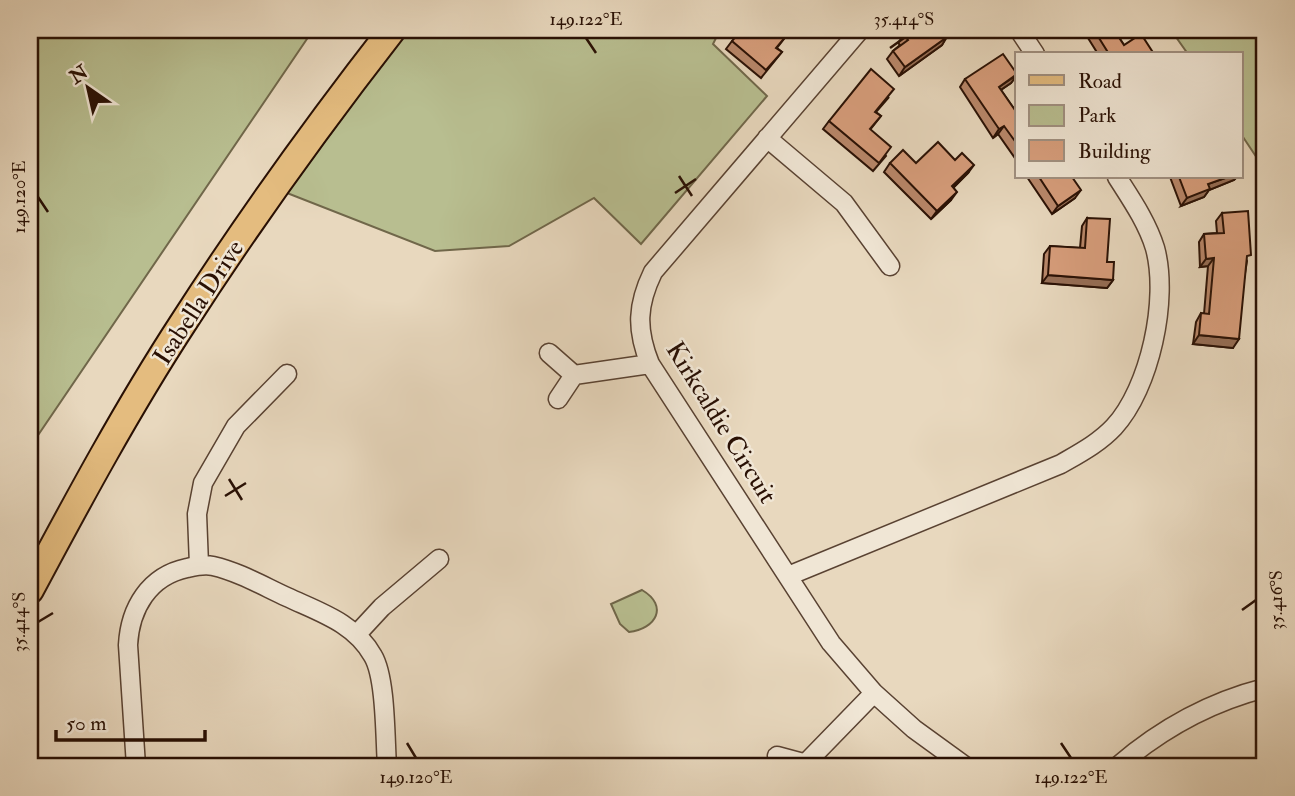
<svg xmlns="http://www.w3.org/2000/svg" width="1295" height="796" font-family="'IM FELL Double Pica',serif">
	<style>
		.green { fill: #b8be90; stroke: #70674a; stroke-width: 2 }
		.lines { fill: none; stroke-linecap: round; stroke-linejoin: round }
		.minor-casing { stroke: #594232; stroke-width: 21 }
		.primary-casing { stroke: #291004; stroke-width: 30 }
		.minor { stroke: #f0e6d5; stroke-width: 18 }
		.primary { stroke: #e4bc7f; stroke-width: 26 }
		.wall { fill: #b9876a; stroke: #291004; stroke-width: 2 }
		.shaded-wall { fill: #966e56; stroke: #291004; stroke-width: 2 }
		.building { fill: #d79d7b; stroke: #291004; stroke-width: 2 }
		.ticks { fill: none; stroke: #291004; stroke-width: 2.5 }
		.labels { text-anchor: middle; stroke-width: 5; stroke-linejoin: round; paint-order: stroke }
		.street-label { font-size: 26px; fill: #291004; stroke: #f0e6d5 }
		.neatline { fill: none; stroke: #291004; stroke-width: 2.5 }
		.ticks-label { font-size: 18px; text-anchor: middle; fill: #291004 }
	</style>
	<rect width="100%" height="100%" fill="#e8d8be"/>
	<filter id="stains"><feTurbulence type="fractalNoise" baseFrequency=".00286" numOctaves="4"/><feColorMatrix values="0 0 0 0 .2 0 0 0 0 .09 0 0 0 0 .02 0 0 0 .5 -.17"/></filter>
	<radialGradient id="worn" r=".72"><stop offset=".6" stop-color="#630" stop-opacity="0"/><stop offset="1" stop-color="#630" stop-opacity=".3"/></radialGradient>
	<!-- green -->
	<path class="green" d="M30,30H313L30,447Z
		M407,30H720L713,44L767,96L641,244L594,198L509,246L435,251L287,193Z
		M1171,30H1265V170L1241,134V54H1188Z
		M642,590C669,606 656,629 629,632L620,624L611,604Z"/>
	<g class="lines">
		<!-- minor casing -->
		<g class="minor-casing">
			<path id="minor" d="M860,30L653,272C637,305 636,329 650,364L831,643L874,693L914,729L965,766
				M1019,30L1035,54
				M767,138L844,203L890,266
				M549,353L574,375
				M558,399L574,375L650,364
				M199,565L197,514L203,483L236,426L287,374
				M788,576L1061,464C1080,453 1099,443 1114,427C1150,388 1169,299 1155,248C1147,222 1131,199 1117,177
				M357,634L382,607L439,559
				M777,756L803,763
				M136,766L128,645C130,608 149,576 187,568C196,566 204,564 213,566C239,572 263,586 287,597C319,612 355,623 373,656C386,678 385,738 387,766
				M803,766L874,693
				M1118,766C1161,729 1210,702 1265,688"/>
		</g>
		<!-- primary casing -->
		<g class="primary-casing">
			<path id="primary" d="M30,590C78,500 127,409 183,323C248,222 318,125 392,30"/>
		</g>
		<!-- minor -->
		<use href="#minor" class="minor"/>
		<!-- primary -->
		<use href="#primary" class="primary"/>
	</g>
	<!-- wall -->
	<path class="wall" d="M911,30H953L947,35L942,45L899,76L887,59L893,51L900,45L898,43L904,35Z
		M1083,30H1114L1124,45L1154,54H1098Z
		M757,32L787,35L777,48L782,52L761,78L726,49L732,41Z
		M1017,75L1011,83L1001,90L1017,113V161L998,134L993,138L960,87L965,79Z
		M889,97L876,112L881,116L870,130L886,156L873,171L823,129L829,121Z
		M890,163H916L968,173L953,188L951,200L931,219L884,172Z
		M1027,177H1072L1075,198L1052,214Z
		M1170,177H1237L1234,180L1209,190L1204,197L1181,206Z
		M1222,213L1247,261L1233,348L1193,344L1196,322L1201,313L1204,314L1208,266L1200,267L1199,242L1204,234L1217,233L1216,221Z
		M1087,218L1107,262L1113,280L1107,288L1042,283L1044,254L1050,246L1080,248L1082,226Z"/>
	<!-- shaded-wall -->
	<path class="shaded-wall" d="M947,37L942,45L899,76L905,67Z
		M1017,75L1011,83L993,95L999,87Z
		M1004,126L998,134L993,138L999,129Z
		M974,165L968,173L946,195L952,186Z
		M1228,177H1237L1234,180L1209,190L1204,197L1181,206L1187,198L1208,184Z
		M1081,190L1075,198L1052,214L1058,206Z
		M957,192L951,200L931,219L937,211Z
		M1214,258L1208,266L1200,267L1206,259Z
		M1048,275L1113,280L1107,288L1042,283Z
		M1199,335L1239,339L1233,348L1193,344Z"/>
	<!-- building -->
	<path class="building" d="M741,30H754L757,32L759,30H780L787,35L776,48L782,52L766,70L732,41Z
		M911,30H948L946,31L947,37L905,67L893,51L908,40L904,35Z
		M1094,30H1114L1124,45L1141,34L1154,54H1109Z
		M1003,54L1017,74L999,87L1017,113V144L1004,126L999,129L965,79Z
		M871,69L894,89L875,112L881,116L870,129L891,147L879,163L829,121Z
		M938,142L955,160L962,153L974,165L952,186L957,192L937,211L890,163L903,150L916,163Z
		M1039,177H1072L1081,190L1058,206Z
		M1179,177H1228L1208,184L1210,189L1187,198Z
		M1248,211L1251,255L1247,256L1239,339L1199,335L1201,313L1209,314L1214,258L1206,259L1204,234L1224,233L1222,213Z
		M1087,218L1110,219L1107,262H1114L1113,280L1048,275L1050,246L1085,248Z"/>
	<!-- ticks -->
	<path class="ticks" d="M586,38L596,53M890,48L904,38M679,176L692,196M675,193L696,179M38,197L48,212M229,479L242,500M225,496L246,483M1242,610L1256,600M38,622L53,613M407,743L416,758M1061,743L1071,758"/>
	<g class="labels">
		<!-- street labels -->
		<g class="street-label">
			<text transform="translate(198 302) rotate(-57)" y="9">Isabella Drive</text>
			<text transform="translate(722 422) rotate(58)" y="9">Kirkcaldie Circuit</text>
		</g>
	</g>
	<!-- margin -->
	<rect width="1295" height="796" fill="none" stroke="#e8d8be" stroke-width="77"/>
	<!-- legend -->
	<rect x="1015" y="52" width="228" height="126" fill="#f0e6d5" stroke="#a09081" stroke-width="2"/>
	<rect x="1029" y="75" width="35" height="10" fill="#e4bc7f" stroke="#a09081" stroke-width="2"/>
	<text x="1078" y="88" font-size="21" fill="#291004">Road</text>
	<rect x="1029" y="105" width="35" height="21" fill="#b8be90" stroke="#a09081" stroke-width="2"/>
	<text x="1078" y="122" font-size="21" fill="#291004">Park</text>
	<rect x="1029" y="140" width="35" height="21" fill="#d79d7b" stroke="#a09081" stroke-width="2"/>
	<text x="1078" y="158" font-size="21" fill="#291004">Building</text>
	<!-- north arrow -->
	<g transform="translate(88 88) rotate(326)" stroke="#f0e6d5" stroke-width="5" paint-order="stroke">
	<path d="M0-5L12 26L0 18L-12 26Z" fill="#291004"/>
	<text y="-10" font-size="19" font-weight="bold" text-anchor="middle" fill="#291004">N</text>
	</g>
	<!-- scale -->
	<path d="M56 730v10h149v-10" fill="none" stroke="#291004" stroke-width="3.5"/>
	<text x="66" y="730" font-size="21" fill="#291004" stroke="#f0e6d5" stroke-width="5" paint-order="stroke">50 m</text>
	<rect x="38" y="38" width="1218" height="720" class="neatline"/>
	<g class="ticks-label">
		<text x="586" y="25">149.122°E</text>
		<text x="904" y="25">35.414°S</text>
		<text transform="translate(19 197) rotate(-90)" y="6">149.120°E</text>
		<text transform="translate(1276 600) rotate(-90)" y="6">35.416°S</text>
		<text transform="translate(19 622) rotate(-90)" y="6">35.414°S</text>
		<text x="416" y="783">149.120°E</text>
		<text x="1071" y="783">149.122°E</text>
	</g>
	<rect width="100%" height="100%" filter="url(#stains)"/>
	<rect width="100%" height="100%" fill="url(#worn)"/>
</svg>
